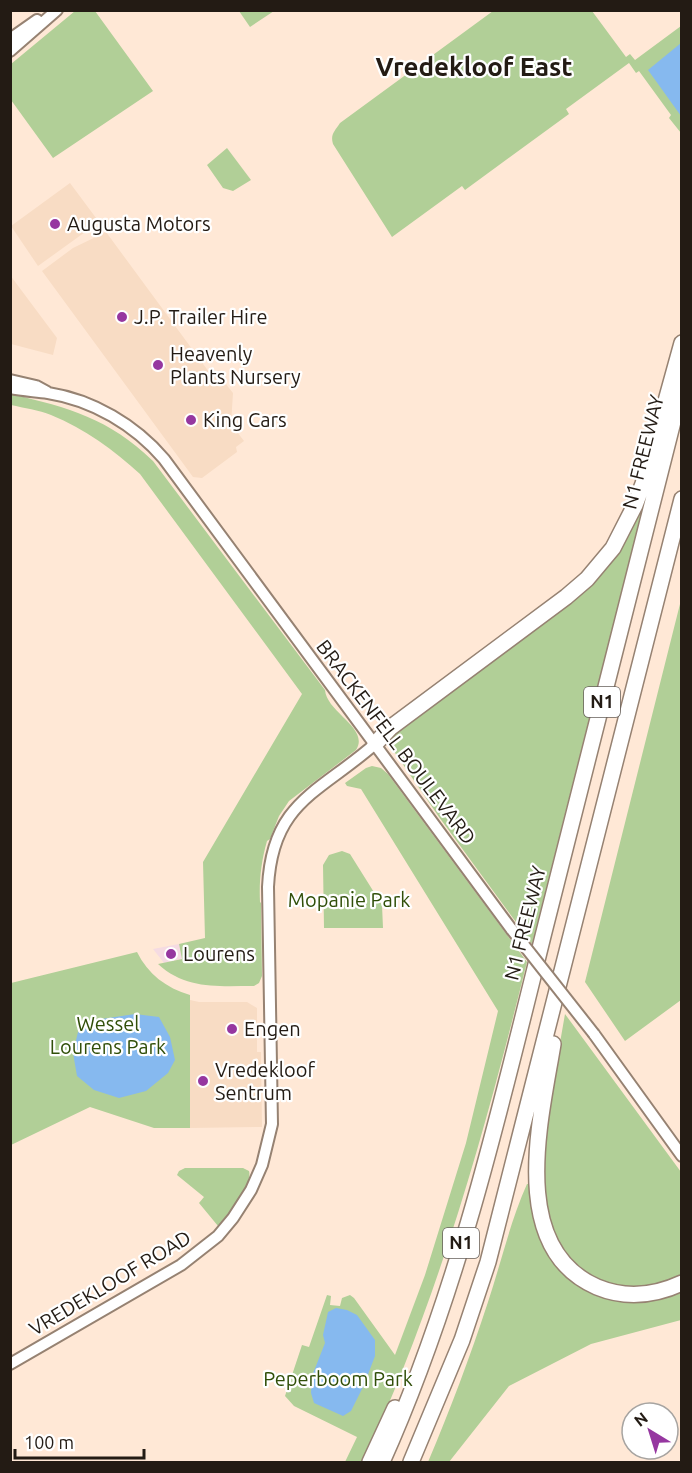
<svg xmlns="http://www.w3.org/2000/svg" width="692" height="1473" font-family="Ubuntu,sans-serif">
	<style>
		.built { fill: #f8dcc4 }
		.industrial { fill: #f5dbe2 }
		.green { fill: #b1cf97 }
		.water { fill: #86b9ef }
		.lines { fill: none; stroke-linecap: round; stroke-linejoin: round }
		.tertiary-casing { stroke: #968272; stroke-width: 14 }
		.motorway-casing { stroke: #968272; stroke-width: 18 }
		.tertiary { stroke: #fff; stroke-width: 10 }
		.motorway { stroke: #fff; stroke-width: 15 }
		.tertiary-bridge-casing { stroke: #968272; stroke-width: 14; stroke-linecap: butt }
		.tertiary-bridge { stroke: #fff; stroke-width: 10 }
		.poi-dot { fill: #9637a0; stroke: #fff; stroke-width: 2 }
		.labels { text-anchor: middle; stroke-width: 4.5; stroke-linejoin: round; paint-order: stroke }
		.shield { fill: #fff; stroke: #655f5a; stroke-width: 1.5 }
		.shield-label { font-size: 18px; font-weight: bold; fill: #231b14 }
		.poi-label { font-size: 20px; fill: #231b14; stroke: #fff; text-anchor: start }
		.street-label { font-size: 20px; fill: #231b14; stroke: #fff }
		.park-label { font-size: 20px; fill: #314f09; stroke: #fff }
		.district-label { font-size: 26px; font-weight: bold; fill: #231b14; stroke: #fff }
	</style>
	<rect width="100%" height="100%" fill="#ffe8d6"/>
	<!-- built -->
	<path class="built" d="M70,183L99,222L38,266L11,226Z
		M106,232L209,372L214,369L233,393L231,424L244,441L236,447L237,452L202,478L193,477L42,271L73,248Z
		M10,275L57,338L53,355L11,344Z
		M190,1000L199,1002H247L257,1008V1052H261L262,1127L190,1128Z"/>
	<!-- industrial -->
	<path class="industrial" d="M179,944L182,959L164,963L153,949Z"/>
	<!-- green -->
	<path class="green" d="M75,11H95L153,91L53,158L11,100V64Z
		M239,11H274L250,27Z
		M493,11H592L626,57L630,54L635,60L681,26V133L669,118L671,115L639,71L636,73L629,63L566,109L569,114L465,190L462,186L392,237L333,144C330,134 335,131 340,123Z
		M227,148L251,180L233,191L223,188L207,165Z
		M11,394C70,408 108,418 153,461L325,690C327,713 370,728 356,750L289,801L279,816L270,839L267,841C261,862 259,881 260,902L261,903L262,976L259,983L254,986C219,986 186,990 158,964L182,959L179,944L205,938L203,862L302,694L140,474C114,450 85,429 51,415C39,410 24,408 11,405Z
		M646,495L532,944L439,817L391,747L390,737L569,601Z
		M681,600V1000L625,1041L585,982Z
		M372,766L381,768L388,774L527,962C484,1135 438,1300 363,1462H345L357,1437L294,1406L285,1396L302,1345L309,1347L327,1295L331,1296L330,1305L340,1306L342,1298L350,1295L354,1298L395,1355L425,1275L466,1143L498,1011L361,789L347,786L345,783L366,768Z
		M342,851L350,854L382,905L383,928H324L323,865L329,855Z
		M137,952C148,974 166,988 190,995V1128H154L90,1107L11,1145V983Z
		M565,1014L681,1172V1278L639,1290L597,1284L563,1255L545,1214L542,1146Z
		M185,1168H243L249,1171C253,1185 227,1215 218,1226L199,1203L204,1197L177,1175L179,1171Z
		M527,1184H533L539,1217L589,1287H681V1320L591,1344L509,1386L449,1462H428C450,1410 470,1357 488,1302C501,1263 510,1222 527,1184Z"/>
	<!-- water -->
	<path class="water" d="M681,43V116L648,70Z
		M135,1014L159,1017L170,1037L175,1060L168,1073L146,1091L119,1098L94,1090L77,1076L73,1053L78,1032L95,1020Z
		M336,1308L347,1310L357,1315L375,1340V1356L364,1385L351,1411L343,1416L314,1403L311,1393L312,1376L325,1343L323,1335L328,1312Z"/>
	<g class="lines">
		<!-- tertiary casing -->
		<g class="tertiary-casing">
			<path id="tertiary" d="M10,39L37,20
				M10,51L57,10
				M10,380L36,386L47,392
				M10,388C23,391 35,391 48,393C93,400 135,425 164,459L512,930
				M594,1034L682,1156
				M10,1364L181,1265L218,1236L233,1218L251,1190L262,1165L272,1124L268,887C272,802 319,793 375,744"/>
		</g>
		<!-- motorway casing -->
		<g class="motorway-casing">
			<path id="motorway" d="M375,744L390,728L566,597L587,579L613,548L635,505L643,484L682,343
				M553,1044C541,1118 507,1248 597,1287C626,1299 654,1296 682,1283
				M370,1462L395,1408
				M382,1462C457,1295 499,1114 543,936C589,753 636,569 682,386
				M411,1462L462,1340L488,1262L682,499"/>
		</g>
		<!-- tertiary -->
		<use href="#tertiary" class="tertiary"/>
		<!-- motorway -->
		<use href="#motorway" class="motorway"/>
		<!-- tertiary-bridge casing -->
		<g class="tertiary-bridge-casing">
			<path id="tertiary-bridge" d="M512,930L594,1034"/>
		</g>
		<!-- tertiary-bridge -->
		<use href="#tertiary-bridge" class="tertiary-bridge"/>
	</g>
	<!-- markers -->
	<g class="poi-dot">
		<circle cx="55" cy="224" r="6"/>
		<circle cx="122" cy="317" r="6"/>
		<circle cx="158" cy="365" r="6"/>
		<circle cx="191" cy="420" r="6"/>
		<circle cx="171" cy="954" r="6"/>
		<circle cx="232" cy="1029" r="6"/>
		<circle cx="203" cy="1081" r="6"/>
	</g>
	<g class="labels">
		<!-- shield labels -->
		<g class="shield">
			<rect x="584" y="687" width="36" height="30" rx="4.5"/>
			<rect x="443" y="1228" width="36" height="30" rx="4.5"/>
		</g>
		<g class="shield-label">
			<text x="602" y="708">N1</text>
			<text x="461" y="1249">N1</text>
		</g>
		<!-- poi labels -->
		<g class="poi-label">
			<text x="67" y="231">Augusta Motors</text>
			<text x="134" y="324">J.P. Trailer Hire</text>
			<text x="170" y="361">Heavenly<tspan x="170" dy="23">Plants Nursery</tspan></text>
			<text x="203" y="427">King Cars</text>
			<text x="183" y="961">Lourens</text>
			<text x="244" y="1036">Engen</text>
			<text x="215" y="1077">Vredekloof<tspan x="215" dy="23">Sentrum</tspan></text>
		</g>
		<!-- street labels -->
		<g class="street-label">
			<text transform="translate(643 452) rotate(-76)" y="7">N1 FREEWAY</text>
			<text transform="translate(396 742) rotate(53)" y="7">BRACKENFELL BOULEVARD</text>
			<text transform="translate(525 923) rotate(-76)" y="7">N1 FREEWAY</text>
			<text transform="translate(110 1283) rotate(-31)" y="7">VREDEKLOOF ROAD</text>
		</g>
		<!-- park labels -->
		<g class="park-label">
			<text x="349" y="907">Mopanie Park</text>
			<text x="108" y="1031">Wessel<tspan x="108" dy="23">Lourens Park</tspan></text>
			<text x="338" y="1386">Peperboom Park</text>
		</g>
		<!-- district labels -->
		<g class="district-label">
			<text x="474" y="76">Vredekloof East</text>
		</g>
	</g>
	<!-- border -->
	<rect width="692" height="1473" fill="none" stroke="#231b14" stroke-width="24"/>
	<!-- north arrow -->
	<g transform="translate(650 1431) rotate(322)"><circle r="28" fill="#ffffff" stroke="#a7a4a1" stroke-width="1.5"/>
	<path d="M0-4.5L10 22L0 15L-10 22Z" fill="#9637a0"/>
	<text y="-9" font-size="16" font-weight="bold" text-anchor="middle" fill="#231b14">N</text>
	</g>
	<!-- scale -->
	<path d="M15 1449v9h129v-9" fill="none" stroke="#231b14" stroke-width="3"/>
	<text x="24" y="1449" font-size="18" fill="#231b14" stroke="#ffffff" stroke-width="4.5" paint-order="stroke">100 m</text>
</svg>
